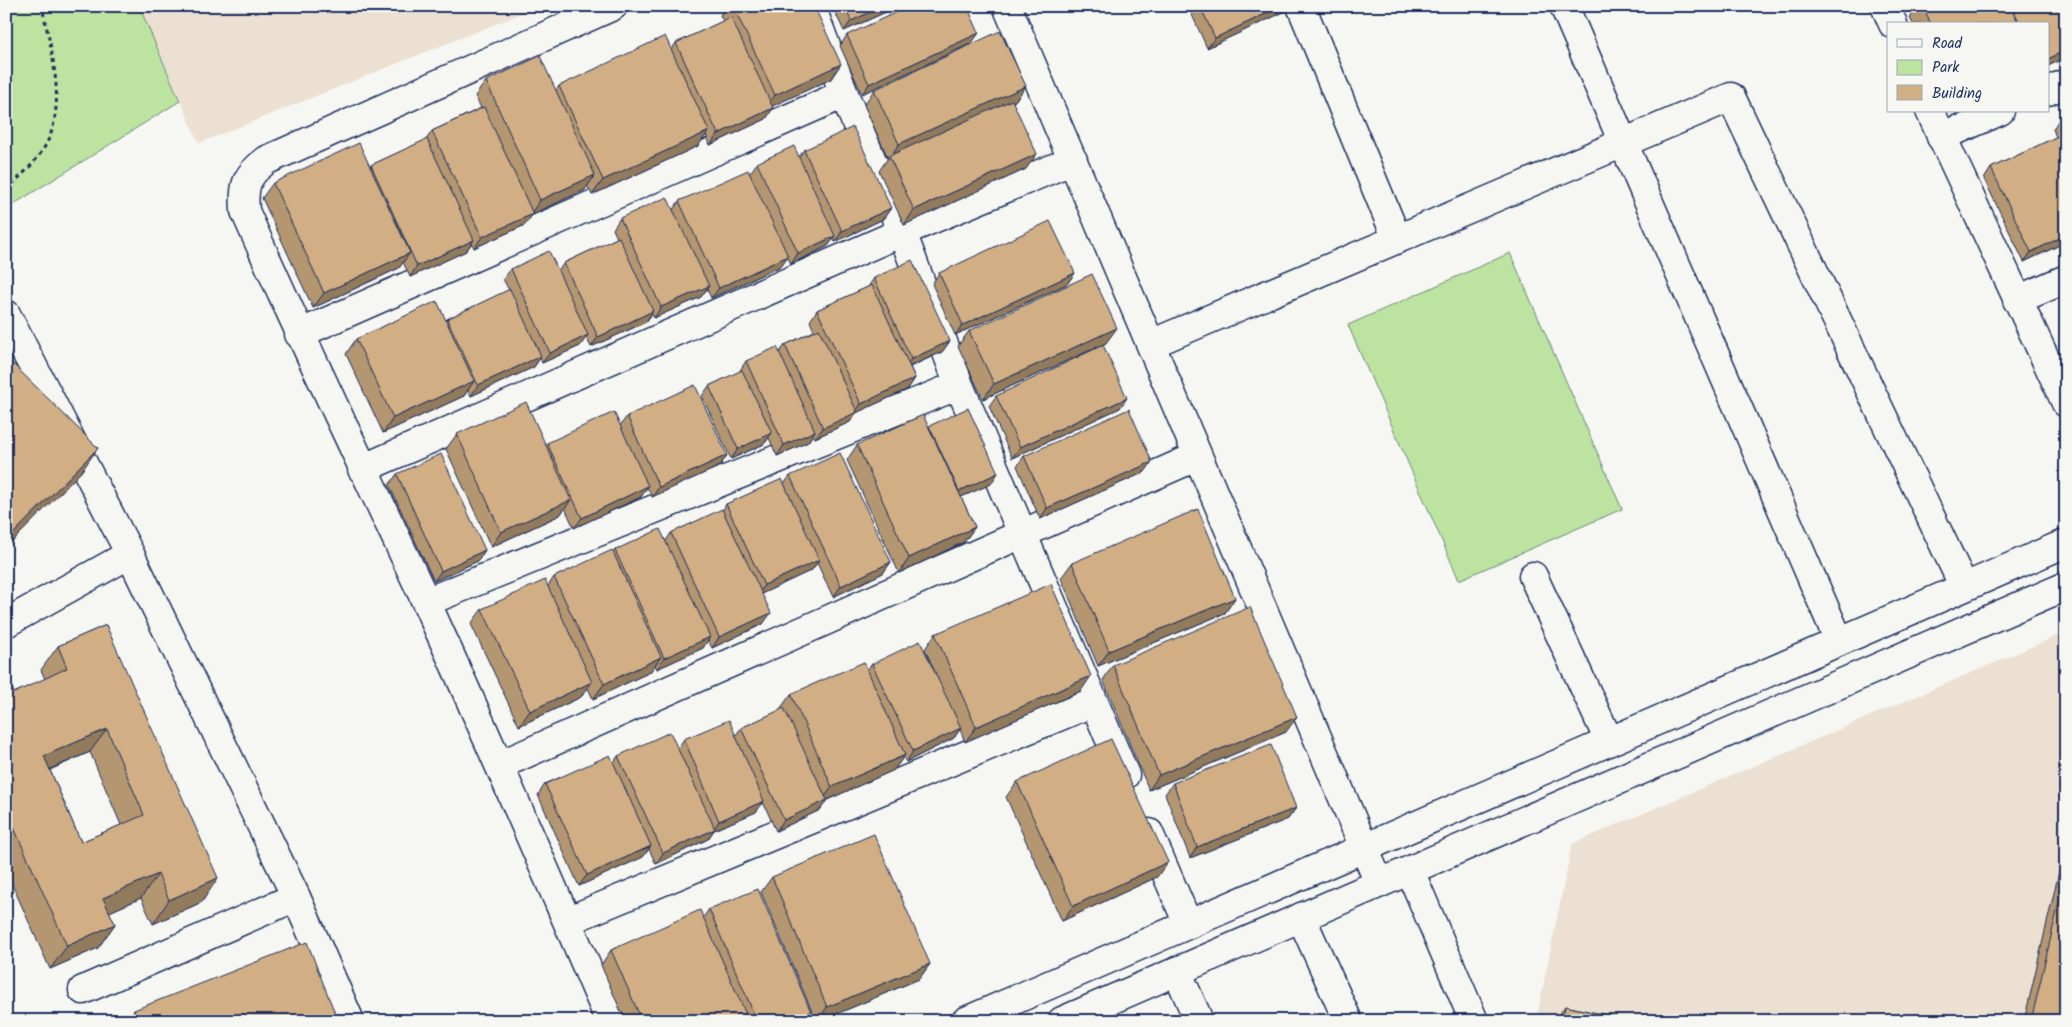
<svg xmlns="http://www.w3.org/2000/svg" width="2072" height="1027" font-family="Kalam,sans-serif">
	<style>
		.built { fill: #ebe0d1 }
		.green { fill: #bce39f; stroke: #6c897e }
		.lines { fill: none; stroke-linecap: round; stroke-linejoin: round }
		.minor-casing { stroke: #1b2f5e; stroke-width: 31 }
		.tertiary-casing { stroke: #1b2f5e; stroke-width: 31 }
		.path { stroke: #1b2f5e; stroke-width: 3; stroke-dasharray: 4 4; stroke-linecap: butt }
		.minor { stroke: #f6f6f2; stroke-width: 28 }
		.tertiary { stroke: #f6f6f2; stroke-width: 28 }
		.wall { fill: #b49671; stroke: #1b2f5e; fill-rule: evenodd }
		.shaded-wall { fill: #927a5c; stroke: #1b2f5e }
		.building { fill: #d1ae83; stroke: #1b2f5e; fill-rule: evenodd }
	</style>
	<rect width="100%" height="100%" fill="#f6f6f2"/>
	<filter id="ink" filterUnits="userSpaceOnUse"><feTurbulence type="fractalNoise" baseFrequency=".02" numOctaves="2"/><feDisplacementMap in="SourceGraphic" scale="10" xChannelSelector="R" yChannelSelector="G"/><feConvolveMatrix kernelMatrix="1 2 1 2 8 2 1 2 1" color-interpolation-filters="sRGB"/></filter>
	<g filter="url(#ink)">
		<!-- built -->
		<path class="built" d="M139,6H540L199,143Z
			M2066,632V1021H1536L1572,844Z"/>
		<!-- green -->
		<path class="green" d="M6,6H139L180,101L6,209Z
			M1510,253L1622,509L1459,580L1348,325Z"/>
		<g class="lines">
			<!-- minor casing -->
			<g class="minor-casing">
				<path id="minor" d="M811,6L844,94L902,232L959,385L1125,775
					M1007,6L1379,883
					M1301,6L1397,239
					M1564,6L1839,641
					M1885,6L1893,24
					M2048,91L2066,83
					M1930,111L2066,403
					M1941,137L2000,111
					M2017,300L2066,279
					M6,314L130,554L6,623
					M299,334L844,94
					M1151,344L1731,97L1964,587
					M362,469L902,232L1073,160
					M130,554L296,897L350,1021
					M1533,576L1609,741
					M426,602L959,385
					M500,765L1198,456
					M1149,833L1188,924
					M1410,871L1474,1021
					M1301,917L1348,1021
					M567,921L1094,702
					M1177,971L1199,1021
					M83,990L296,897
					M610,1021C550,881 490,742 427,604C366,473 303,343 245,211C243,185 246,175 267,160L613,6"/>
			</g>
			<!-- tertiary casing -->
			<g class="tertiary-casing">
				<path id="tertiary" d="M966,1021L2066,543
					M1062,1021L2066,586"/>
			</g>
			<!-- path -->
			<path class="path" d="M6,190C23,174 41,158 50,136C65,96 50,46 42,6"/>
			<!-- minor -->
			<use href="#minor" class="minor"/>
			<!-- tertiary -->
			<use href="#tertiary" class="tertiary"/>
		</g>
		<!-- wall -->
		<path class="wall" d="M726,6H814L831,79L772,106L773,108L766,119L710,145L706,135L698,146L592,195L587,185L585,190L532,214L525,225L474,248L472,243L466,251L410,277L403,262L399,268L313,308L262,198L273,183L370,167L371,165L426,140L432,131L481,108L475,96L486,81L556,90L559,86L671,50L676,43L723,21L720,15Z
			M832,6H899L844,31Z
			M1188,6H1293L1290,9L1207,48Z
			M1919,6H2066V57L2048,66V24H1913L1910,18Z
			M847,35L972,43L862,94L840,46Z
			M1026,86L1015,101L1013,102L1026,169L904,225L879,171L888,158L864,105L874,90Z
			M1955,111H1967L1957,116Z
			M2066,116V242L2024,262L1984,179L1991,168L2056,137L2053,129L2060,118Z
			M804,150L891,208L883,219L835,242L833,239L828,246L791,264L787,256L781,266L711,298L707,289L701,297L654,318L652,314L646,322L591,347L586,337L580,346L542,363L540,358L534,367L471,396L468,390L464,396L383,433L346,354L356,339L446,320L447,319L509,290L503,279L511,269L558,271L564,263L617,238L613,229L620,218L673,210L679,201L750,173L757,163L799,157Z
			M939,273H1075L1067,284L955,335L932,284Z
			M874,278L950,341L942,352L910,367L915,378L908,389L856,413L850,422L815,438L813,434L808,442L777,456L769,438L764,444L731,459L702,396L709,386L739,372L746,361L779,353L785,345L814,331L810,321L817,310L868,287Z
			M969,331L1106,343L983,399L958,346Z
			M996,396L1120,408L1012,458L989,406Z
			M627,416L727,455L720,466L652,497L647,487L641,497L574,528L565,508L560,515L491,547L446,449L457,434L545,445L547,443L620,426Z
			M928,426L991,484L961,497L975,527L964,542L899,573L847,460L857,445Z
			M1024,456L1145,472L1040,519L1017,466Z
			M397,474L485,550L478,561L434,581L389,485Z
			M790,476L891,562L883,573L833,597L817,563L812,570L761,594L763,624L712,648L708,640L703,648L657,669L655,665L650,672L593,699L588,688L581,697L519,726L471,624L482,609L548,586L554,577L613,553L615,550L666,541L671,533L723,510L726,504L784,484Z
			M1072,563L1235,598L1225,613L1098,666L1061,578Z
			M106,625L202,902L153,924L141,898L109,912L115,924L98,948L50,969L6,871V675L14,693L45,679L41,670L58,646ZM90,752L121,825L81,842L50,770Z
			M935,634L1081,691L965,742L960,729L954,738L906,762L903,757L894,770L827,800L820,810L776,831L763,802L756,812L714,830L708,839L656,864L649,849L643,857L579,886L538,795L545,784L614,762L618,756L678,748L684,739L736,735L741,728L781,710L780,709L791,694L867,670L872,664L938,679L925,649Z
			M1113,665L1286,732L1149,790L1103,680Z
			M1017,782L1157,877L1062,921L1006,797Z
			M1173,783L1296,808L1288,819L1190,858L1165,794Z
			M2066,857V1021H2024L2061,863Z
			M772,877L930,964L919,979L820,1021H816L761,892Z
			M709,909L811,1012L805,1021H625L601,965L611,950L703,918Z
			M1565,1006L1633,1021H1555Z
			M134,1010L138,1021H127Z"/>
		<!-- shaded-wall -->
		<path class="shaded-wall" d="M883,6H899L844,31L851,21Z
			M1282,6H1293L1290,9L1207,48L1215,38Z
			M979,33L972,43L862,94L869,84Z
			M2066,50V57L2048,66V59Z
			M841,64L831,79L764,110L775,95Z
			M1026,86L1015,101L890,158V157L899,144Z
			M773,108L766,119L710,145L718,134Z
			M1960,111H1967L1957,116Z
			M709,131L698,146L592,195L603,180Z
			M1037,154L1026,169L904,225L914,210Z
			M595,175L585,190L530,215L540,200Z
			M891,208L883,219L835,242L842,231Z
			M533,214L525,225L474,248L482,237Z
			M2066,235V242L2024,262L2031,252Z
			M835,236L828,246L791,264L798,253Z
			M474,240L466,251L410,277L417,266Z
			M410,253L399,268L313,308L324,293Z
			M788,256L781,266L711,298L719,288Z
			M1075,273L1067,284L955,335L963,325Z
			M709,286L701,297L654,318L661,307Z
			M653,311L646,322L591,347L598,337Z
			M1117,328L1106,343L983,399L994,384Z
			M588,335L580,346L542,363L550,353Z
			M950,341L942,352L904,369L911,359Z
			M541,356L534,367L471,396L478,385Z
			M915,378L908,389L856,413L850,422L815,438L823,428L854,413L861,404Z
			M474,381L464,396L383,433L393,418Z
			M1127,398L1120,408L1012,458L1020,447Z
			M815,431L808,442L777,456L784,445Z
			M772,433L764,444L731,459L738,449Z
			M98,448L81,472L6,548V541Z
			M727,455L720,466L652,497L659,487Z
			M1152,462L1145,472L1040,519L1047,508Z
			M998,473L991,484L952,501L959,491Z
			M648,486L641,497L574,528L582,518Z
			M571,500L560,515L491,547L501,532Z
			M975,527L964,542L899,573L909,558Z
			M485,550L478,561L434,581L441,571Z
			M819,560L812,570L757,596L764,585Z
			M891,562L883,573L833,597L841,586Z
			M1235,598L1225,613L1098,666L1109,651Z
			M771,613L763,624L712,648L719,637Z
			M710,637L703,648L657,669L664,658Z
			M661,657L650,672L593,699L604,684Z
			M1091,676L1081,691L965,742L976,727Z
			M592,682L581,697L519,726L530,711Z
			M1297,717L1286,732L1149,790L1159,775Z
			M961,728L954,738L906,762L913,751Z
			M107,729L90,752L27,779L44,756Z
			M905,755L894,770L827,800L820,810L776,831L784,820L821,802L832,787Z
			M764,801L756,812L714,830L708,839L656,864L663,853L713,830L719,821Z
			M1296,808L1288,819L1190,858L1197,847Z
			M651,846L643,857L579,886L587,875Z
			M1168,862L1157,877L1062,921L1073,906Z
			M158,874L141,898L87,922L103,898Z
			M218,878L202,902L153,924L169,900Z
			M115,924L98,948L50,969L67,946Z
			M930,964L919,979L820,1021H818L827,1007Z
			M811,1012L805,1021H790Z"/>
		<!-- building -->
		<path class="building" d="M733,6H814L841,64L775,95Z
			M845,6H883L851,21Z
			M910,6H967L979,33L869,84L847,35Z
			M1200,6H1282L1215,38Z
			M1923,6H2010L2019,24H1931Z
			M2012,6H2066V50L2048,59V24H2020Z
			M731,17L773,108L718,134L676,43Z
			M1000,31L1026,86L899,144L874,90Z
			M665,36L709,131L603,180L559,86Z
			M540,56L595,175L540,200L486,81Z
			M1012,100L1037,154L914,210L889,156Z
			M484,107L533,214L482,237L432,131Z
			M2066,116V130L2060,118Z
			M853,127L891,208L842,231L804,150Z
			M2058,136L2066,152V235L2031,252L1991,168Z
			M427,139L474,240L417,266L371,165Z
			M359,143L410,253L324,293L273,183Z
			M794,146L835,236L798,253L757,163Z
			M748,170L788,256L719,288L679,201Z
			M667,197L709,286L661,307L620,218Z
			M1050,221L1075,273L963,325L939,273Z
			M619,237L653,311L598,337L564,263Z
			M549,251L588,335L550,353L511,269Z
			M912,260L950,341L911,359L874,278Z
			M1092,274L1117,328L994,384L969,331Z
			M872,285L915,378L861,404L817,310Z
			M510,289L541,356L478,385L447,319Z
			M437,301L474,381L393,418L356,339Z
			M819,329L857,412L823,428L785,345Z
			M1103,345L1127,398L1020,447L996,396Z
			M777,347L815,431L784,445L746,361Z
			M6,357L98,448L6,541V461L9,458L6,456Z
			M742,370L772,433L738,449L709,386Z
			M695,385L727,455L659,487L627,416Z
			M526,402L571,500L501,532L457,434Z
			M968,408L998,473L959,491L929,426Z
			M1129,409L1152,462L1047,508L1024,456Z
			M614,412L648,486L582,518L547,443Z
			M923,415L975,527L909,558L857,445Z
			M840,453L891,562L841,586L790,476Z
			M441,454L485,550L441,571L397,474Z
			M782,479L819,560L764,585L726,504Z
			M722,509L771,613L719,637L671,533Z
			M1198,509L1235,598L1109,651L1072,563Z
			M660,529L710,637L664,658L615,550Z
			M612,550L661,657L604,684L554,577Z
			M545,580L592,682L530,711L482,609Z
			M1051,584L1091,676L976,727L935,634Z
			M1250,607L1297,717L1159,775L1113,665Z
			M106,625L218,878L169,900L158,874L103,898L115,924L67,946L6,810V675L14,693L67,668L58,646ZM107,729L144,815L81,842L44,756Z
			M920,641L961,728L913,751L872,664Z
			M864,662L905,755L832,787L791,694Z
			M784,708L827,800L784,820L741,728Z
			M729,720L764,801L719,821L684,739Z
			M670,732L715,829L663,853L618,756Z
			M1111,739L1168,862L1073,906L1017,782Z
			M1271,745L1296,808L1197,847L1173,783Z
			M610,755L651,846L587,875L545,784Z
			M874,834L930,964L827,1007L772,877Z
			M2066,873V1021H2031Z
			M758,889L811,1012L790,1021H757L709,909Z
			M700,910L749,1021H642L611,950Z
			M307,942L338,1021H138L134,1010Z
			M1565,1006L1633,1021H1562Z"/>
	</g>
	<!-- margin -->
	<rect width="2072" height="1027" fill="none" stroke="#f6f6f2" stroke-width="25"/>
	<rect x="12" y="12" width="2047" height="1002" fill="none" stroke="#1b2f5e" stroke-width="2" filter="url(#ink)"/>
	<!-- legend -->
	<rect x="1887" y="22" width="162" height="90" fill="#f6f6f2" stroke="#9ea6b7"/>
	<rect x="1897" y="39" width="25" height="8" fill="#f6f6f2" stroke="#9ea6b7"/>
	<text x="1932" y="48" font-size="15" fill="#1b2f5e">Road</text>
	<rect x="1897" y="60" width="25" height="15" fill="#bce39f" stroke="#9ea6b7"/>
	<text x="1932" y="72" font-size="15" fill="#1b2f5e">Park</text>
	<rect x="1897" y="85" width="25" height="15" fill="#d1ae83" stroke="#9ea6b7"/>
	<text x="1932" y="98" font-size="15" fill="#1b2f5e">Building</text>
</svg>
